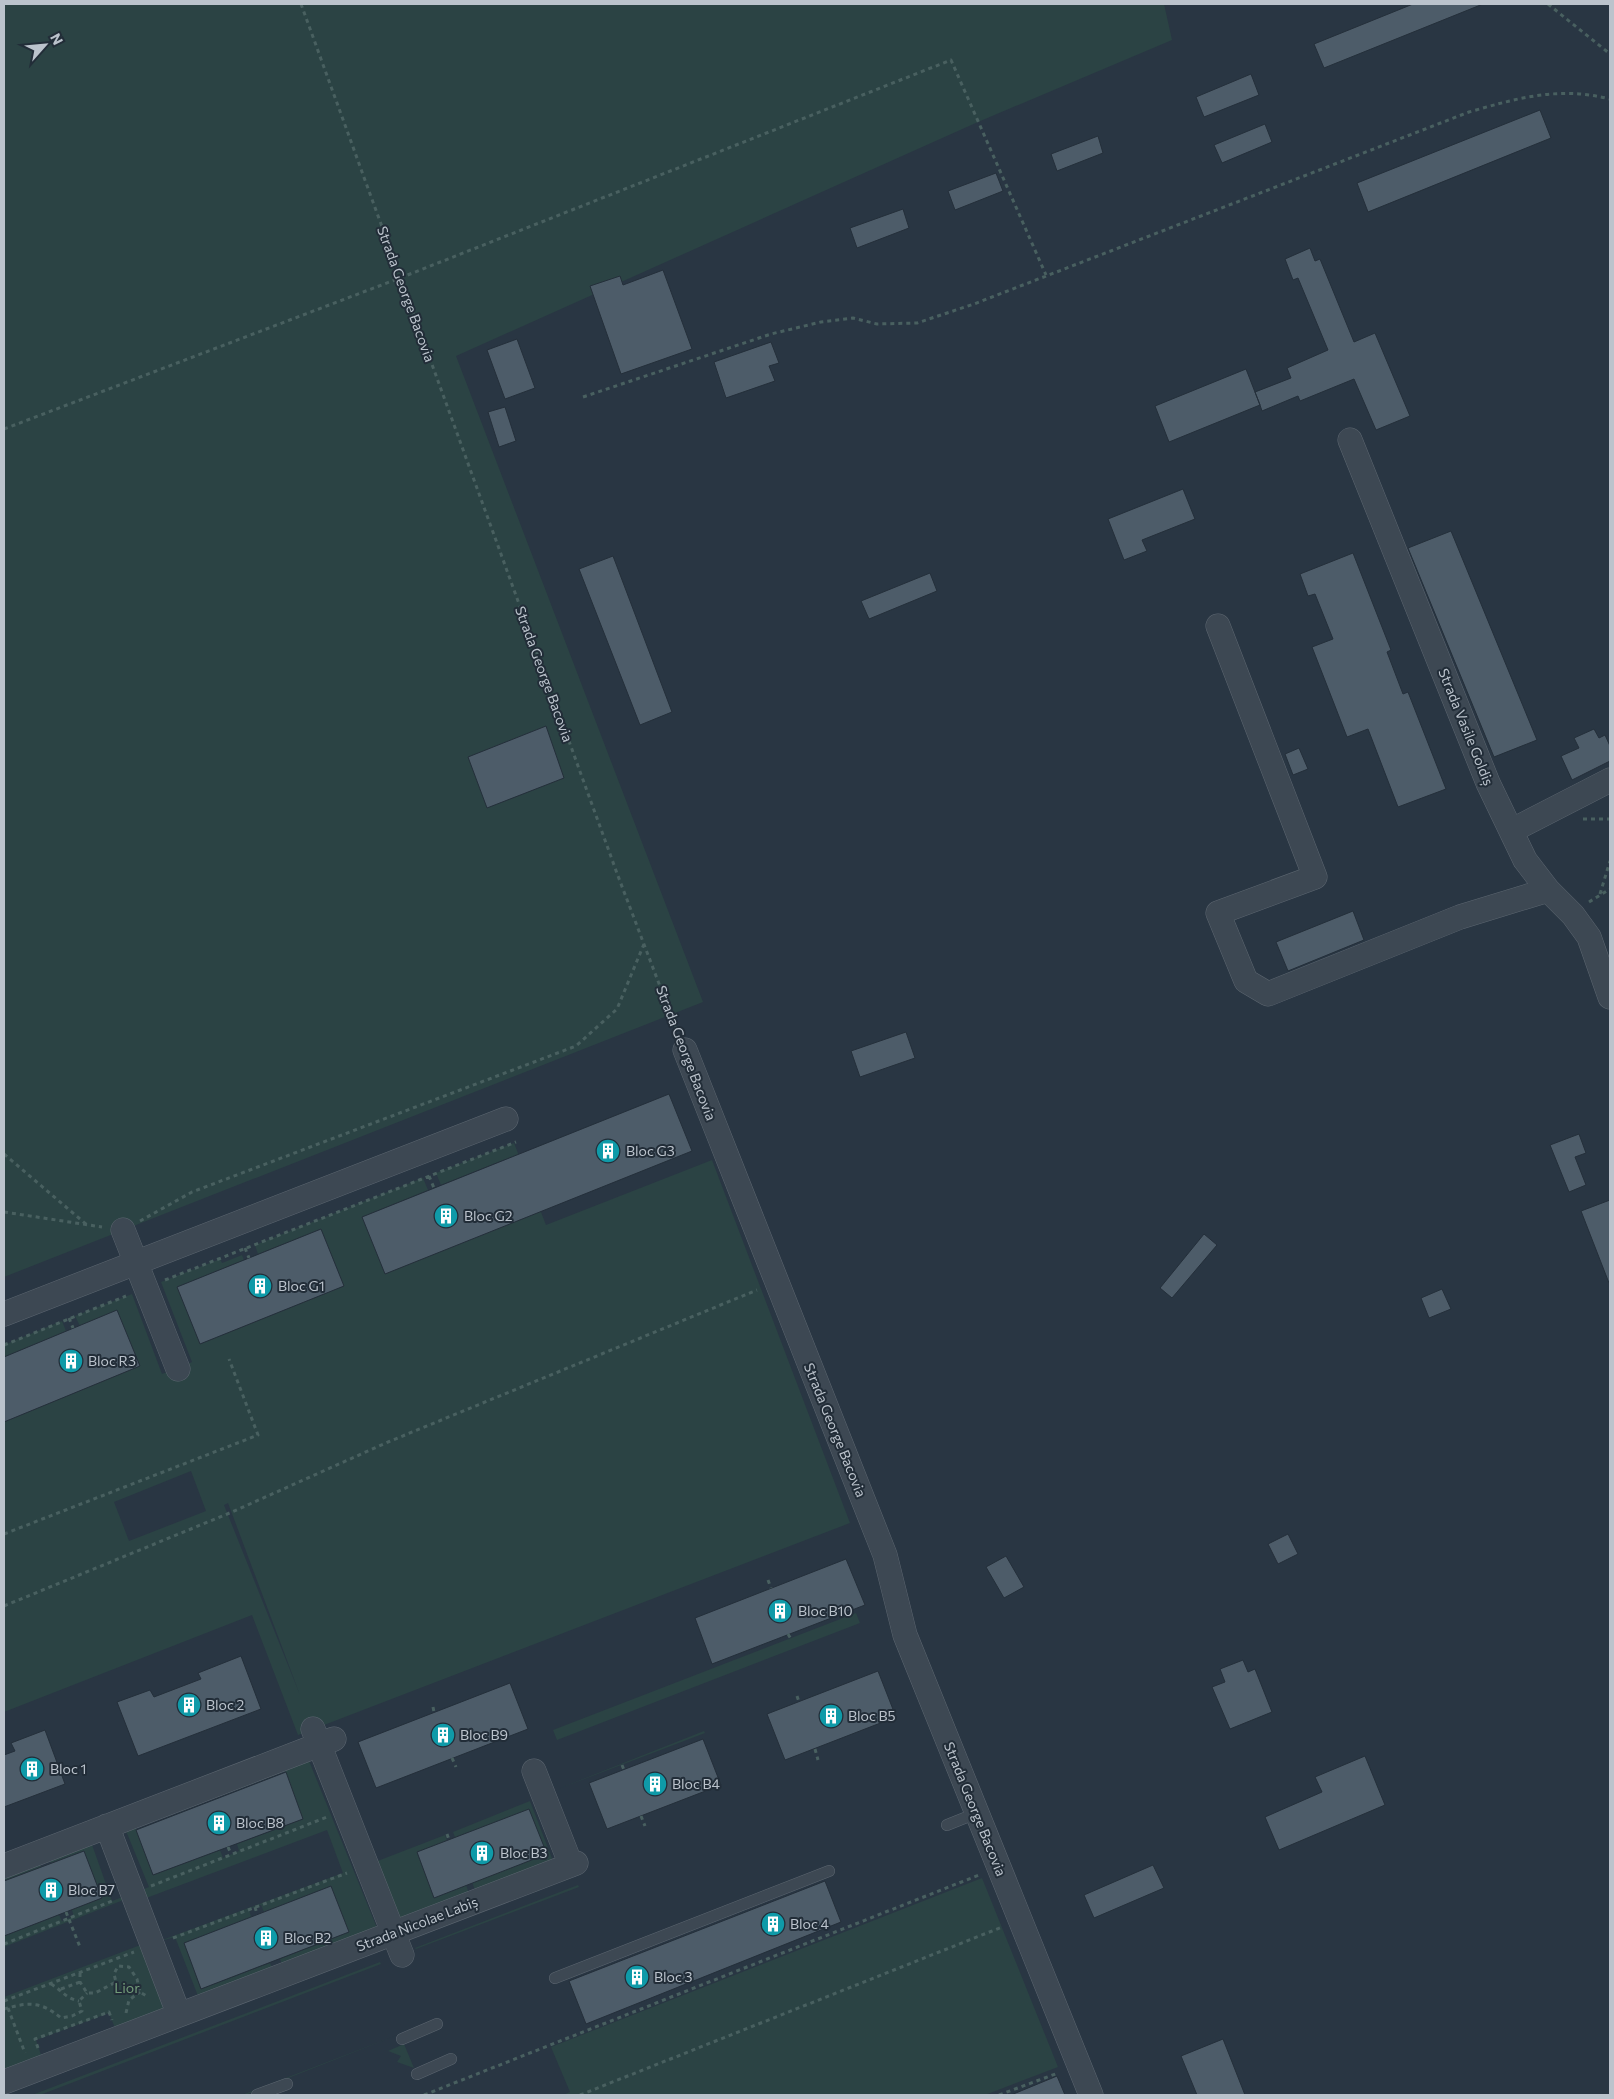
<svg xmlns="http://www.w3.org/2000/svg" width="1614" height="2099" font-family="Commissioner,sans-serif">
	<style>
		.green { fill: #2b4344; fill-rule: evenodd }
		.building { fill: #4d5c69; stroke: #242f3a }
		.lines { fill: none; stroke-linecap: round; stroke-linejoin: round }
		.service-casing { stroke: #5c6670; stroke-width: 12 }
		.minor-casing { stroke: #5c6670; stroke-width: 25 }
		.path { stroke: #496060; stroke-width: 3; stroke-dasharray: 4 4; stroke-linecap: butt }
		.service { stroke: #3d4853; stroke-width: 11 }
		.minor { stroke: #3d4853; stroke-width: 24 }
		.labels { text-anchor: middle; stroke-width: 4; stroke-linejoin: round; paint-order: stroke }
		.street-label { font-size: 14px; fill: #bbc3cc; stroke: #222d38 }
		.poi-label { font-size: 14px; fill: #bbc3cc; stroke: #222d38; text-anchor: start }
		.park-label { font-size: 14px; fill: #739c79; stroke: #222d38 }
	</style>
	<rect width="100%" height="100%" fill="#293643"/>
	<!-- green -->
	<path class="green" d="M4,4H1164L1172,40L978,122L456,356L703,1002L4,1277Z
		M514,1143L546,1225L712,1160L850,1523L298,1735L252,1615L4,1712V1422L140,1366L117,1310L80,1326L75,1316L132,1294L162,1374L192,1362L161,1282L220,1259L222,1263L242,1255L244,1260L177,1287L200,1344L344,1286L321,1229L258,1254L255,1245L423,1178L428,1190L362,1217L385,1273L506,1159L441,1185L436,1173ZM191,1471L206,1511L129,1541L114,1502ZM228,1503L300,1695L224,1505Z
		M62,1321L66,1331L4,1357V1345Z
		M856,1613L860,1623L557,1740L553,1730Z
		M704,1731L705,1733L558,1789Z
		M307,1756L377,1928L282,1964L280,1959L349,1932L331,1886L264,1912L261,1905L249,1909L251,1917L184,1943L201,1989L270,1963L272,1968L198,1996L175,1937L157,1942L343,1873L327,1830L141,1900L139,1891L149,1887L124,1826L201,1797L202,1803L136,1828L153,1875L220,1850L223,1858L239,1851L237,1844L303,1819L285,1771L215,1798L213,1792Z
		M530,1801L553,1861L475,1890L453,1832Z
		M445,1835L447,1841L417,1853L434,1897L466,1885L469,1893L398,1920L375,1862Z
		M90,1839L112,1901L125,1896L126,1899L4,1947V1936L59,1915L62,1921L74,1916L72,1910L102,1898L84,1851L51,1863L48,1855Z
		M38,1859L41,1867L4,1881V1872Z
		M982,1878L1058,2067L985,2095H563L570,2092L551,2047Z
		M578,1885L579,1887L416,1949L415,1948Z
		M143,1944L167,2008L115,2028L109,2013L36,2040L41,2055L4,2070V1997Z
		M380,1962L381,1964L40,2095H32Z
		M400,2034L245,2095H242Z
		M404,2044L414,2068L397,2062L401,2056L388,2051Z"/>
	<!-- building -->
	<path class="building" d="M1413,4H1483L1324,68L1314,44Z
		M1251,74L1259,95L1204,117L1196,97Z
		M1540,110L1551,138L1368,212L1357,183Z
		M1265,124L1272,142L1222,163L1214,145Z
		M1098,136L1103,153L1057,171L1051,154Z
		M996,173L1003,191L955,210L948,191Z
		M903,209L909,228L857,248L850,228Z
		M1310,248L1315,261L1320,259L1354,342L1375,333L1410,416L1376,430L1354,379L1300,401L1298,396L1262,411L1260,405L1169,442L1155,406L1246,369L1260,405L1255,392L1291,378L1287,368L1328,350L1298,278L1293,280L1285,259Z
		M663,270L692,349L621,374L590,286L620,276L623,285Z
		M517,339L535,388L505,399L487,350Z
		M771,342L779,363L769,366L775,381L726,398L714,362Z
		M505,407L516,441L499,447L488,412Z
		M1183,489L1195,519L1142,540L1147,551L1124,560L1108,519Z
		M1451,531L1537,740L1494,757L1408,548Z
		M1353,553L1391,650L1387,652L1403,694L1408,692L1446,789L1398,807L1368,729L1347,737L1312,647L1333,639L1315,594L1308,596L1300,574Z
		M613,556L672,712L640,725L579,569Z
		M930,573L937,591L869,619L861,601Z
		M546,726L564,778L487,808L468,757Z
		M1594,729L1599,738L1605,735L1610,746V761L1572,780L1561,756L1579,748L1574,738Z
		M1299,748L1308,769L1293,775L1285,754Z
		M1353,911L1364,940L1288,971L1276,942Z
		M906,1032L915,1058L860,1077L851,1051Z
		M669,1094L692,1151L385,1274L362,1217Z
		M1579,1134L1586,1153L1575,1157L1586,1185L1569,1192L1550,1145Z
		M1610,1200V1283H1609L1581,1211Z
		M321,1229L344,1286L200,1344L177,1287Z
		M1204,1234L1217,1245L1172,1298L1160,1288Z
		M1442,1289L1451,1309L1429,1318L1421,1298Z
		M117,1310L140,1366L4,1422V1357Z
		M1288,1534L1298,1554L1278,1564L1268,1544Z
		M1006,1556L1024,1587L1004,1598L986,1567Z
		M846,1559L865,1605L712,1664L695,1618Z
		M241,1656L261,1709L138,1756L117,1702L150,1690L154,1697L201,1679L198,1673Z
		M1243,1660L1248,1672L1255,1669L1272,1712L1230,1729L1212,1687L1225,1682L1220,1669Z
		M878,1671L896,1717L785,1760L767,1714Z
		M510,1683L528,1729L376,1788L358,1742Z
		M45,1730L65,1784L4,1807V1755L15,1751L11,1743Z
		M703,1739L721,1785L607,1829L589,1783Z
		M1365,1756L1385,1805L1279,1850L1265,1817L1322,1792L1315,1777Z
		M286,1772L303,1819L153,1875L136,1830Z
		M529,1809L547,1854L434,1898L417,1852Z
		M84,1851L102,1898L4,1936V1881Z
		M1153,1865L1164,1888L1094,1918L1084,1895Z
		M825,1881L841,1922L586,2024L569,1981Z
		M331,1886L349,1932L201,1989L184,1943Z
		M1223,2039L1245,2095H1197L1181,2056Z
		M1057,2076L1065,2095H1011Z"/>
	<g class="lines">
		<!-- service casing -->
		<g class="service-casing">
			<path id="service" d="M947,1825L977,1813
				M555,1978L829,1871
				M402,2039L437,2024
				M417,2074L451,2059
				M257,2095L287,2084"/>
		</g>
		<!-- minor casing -->
		<g class="minor-casing">
			<path id="minor" d="M1350,440L1488,783L1525,860L1548,890L1573,915L1589,937L1610,997
				M1218,626L1315,877L1218,913L1246,981L1268,994L1460,917L1548,890
				M1511,831L1610,780
				M685,1050L885,1555L905,1635L1091,2095
				M123,1230L178,1369
				M4,1314L506,1119
				M313,1729L402,1955
				M534,1771L571,1865
				M107,1826L179,2015
				M4,1866L334,1739
				M4,2082L576,1863"/>
		</g>
		<!-- path -->
		<path class="path" d="M301,4L618,876L677,1031
			M1548,4L1610,54
			M583,397L771,334L821,322L853,318L877,324L917,323L974,304L1469,112C1518,98 1559,86 1610,99
			M4,429L400,278L951,60L1046,275
			M1583,819H1610
			M1600,894L1610,861
			M1589,902L1610,889
			M4,1154L87,1225
			M429,1176L434,1188
			M4,1212L102,1227
			M140,1221L192,1192L576,1046L617,1009L644,944
			M245,1248L249,1258
			M165,1280L516,1142
			M69,1318L73,1328
			M4,1345L126,1296
			M4,1534L258,1435L229,1359
			M768,1580L771,1588
			M4,1606L232,1512L388,1442L757,1290
			M788,1634L791,1639
			M797,1696L799,1702
			M433,1707L434,1712
			M815,1749L818,1760
			M452,1758L456,1767
			M622,1765L624,1770
			M641,1816L645,1826
			M447,1834L449,1840
			M228,1847L231,1854
			M151,1886L327,1817
			M255,1907L257,1914
			M66,1912L80,1947
			M173,1938L347,1873
			M4,1944L112,1901
			M80,1973V1982L87,1993H95L116,1982L114,1974L118,1966L129,1967L137,1979L140,1992L148,1997
			M51,1984C63,1991 65,1998 79,2001
			M61,1989L80,1982
			M4,2001L134,1952
			M8,2008L25,2053
			M4,2009C28,2002 41,2001 61,2018L72,2016L82,2011L79,2001L87,1993
			M126,2013L129,2000L140,1992
			M38,2048L35,2039L109,2012L112,2020
			M424,2095L979,1875
			M580,2095L1002,1927
			M999,2095L1058,2073"/>
		<!-- service -->
		<use href="#service" class="service"/>
		<!-- minor -->
		<use href="#minor" class="minor"/>
	</g>
	<!-- icons -->
	<defs>
		<g id="building-disc" transform="scale(1.25)"><circle r="9.5" fill="#0f9aa8" stroke="#222d38"/><path d="M-4-6H4V6H1V3H-1V6H-4ZM-2.5-4.3h1.7v1.8h-1.7ZM.8-4.3h1.7v1.8H.8ZM-2.5-1h1.7V.8h-1.7ZM.8-1h1.7V.8H.8Z" fill="#fff"/></g>
	</defs>
	<g fill-rule="evenodd">
		<use href="#building-disc" x="608" y="1151"/>
		<use href="#building-disc" x="446" y="1216"/>
		<use href="#building-disc" x="260" y="1286"/>
		<use href="#building-disc" x="71" y="1361"/>
		<use href="#building-disc" x="780" y="1611"/>
		<use href="#building-disc" x="189" y="1705"/>
		<use href="#building-disc" x="831" y="1716"/>
		<use href="#building-disc" x="443" y="1735"/>
		<use href="#building-disc" x="32" y="1769"/>
		<use href="#building-disc" x="655" y="1784"/>
		<use href="#building-disc" x="219" y="1823"/>
		<use href="#building-disc" x="482" y="1853"/>
		<use href="#building-disc" x="51" y="1890"/>
		<use href="#building-disc" x="773" y="1924"/>
		<use href="#building-disc" x="266" y="1938"/>
		<use href="#building-disc" x="637" y="1977"/>
	</g>
	<g class="labels">
		<!-- street labels -->
		<g class="street-label">
			<text transform="translate(406 294) rotate(70)" y="5">Strada George Bacovia</text>
			<text transform="translate(544 674) rotate(70)" y="5">Strada George Bacovia</text>
			<text transform="translate(1466 727) rotate(68)" y="5">Strada Vasile Goldiș</text>
			<text transform="translate(686 1053) rotate(69)" y="5">Strada George Bacovia</text>
			<text transform="translate(835 1430) rotate(68)" y="5">Strada George Bacovia</text>
			<text transform="translate(975 1809) rotate(68)" y="5">Strada George Bacovia</text>
			<text transform="translate(417 1924) rotate(-21)" y="5">Strada Nicolae Labiș</text>
		</g>
		<!-- poi labels -->
		<g class="poi-label">
			<text x="626" y="1156">Bloc G3</text>
			<text x="464" y="1221">Bloc G2</text>
			<text x="278" y="1291">Bloc G1</text>
			<text x="88" y="1366">Bloc R3</text>
			<text x="798" y="1616">Bloc B10</text>
			<text x="206" y="1710">Bloc 2</text>
			<text x="848" y="1721">Bloc B5</text>
			<text x="460" y="1740">Bloc B9</text>
			<text x="50" y="1774">Bloc 1</text>
			<text x="672" y="1789">Bloc B4</text>
			<text x="236" y="1828">Bloc B8</text>
			<text x="500" y="1858">Bloc B3</text>
			<text x="68" y="1895">Bloc B7</text>
			<text x="790" y="1929">Bloc 4</text>
			<text x="284" y="1943">Bloc B2</text>
			<text x="654" y="1982">Bloc 3</text>
		</g>
		<!-- park labels -->
		<g class="park-label">
			<text x="127" y="1993">Lior</text>
		</g>
	</g>
	<!-- border -->
	<rect width="1614" height="2099" fill="none" stroke="#bbc3cc" stroke-width="10"/>
	<!-- north arrow -->
	<g transform="translate(45 45) rotate(63)" stroke="#222d38" stroke-width="4" paint-order="stroke">
	<path d="M0-4L9 19L0 12L-9 19Z" fill="#bbc3cc"/>
	<text y="-8" font-size="14" font-weight="bold" text-anchor="middle" fill="#bbc3cc">N</text>
	</g>
</svg>
